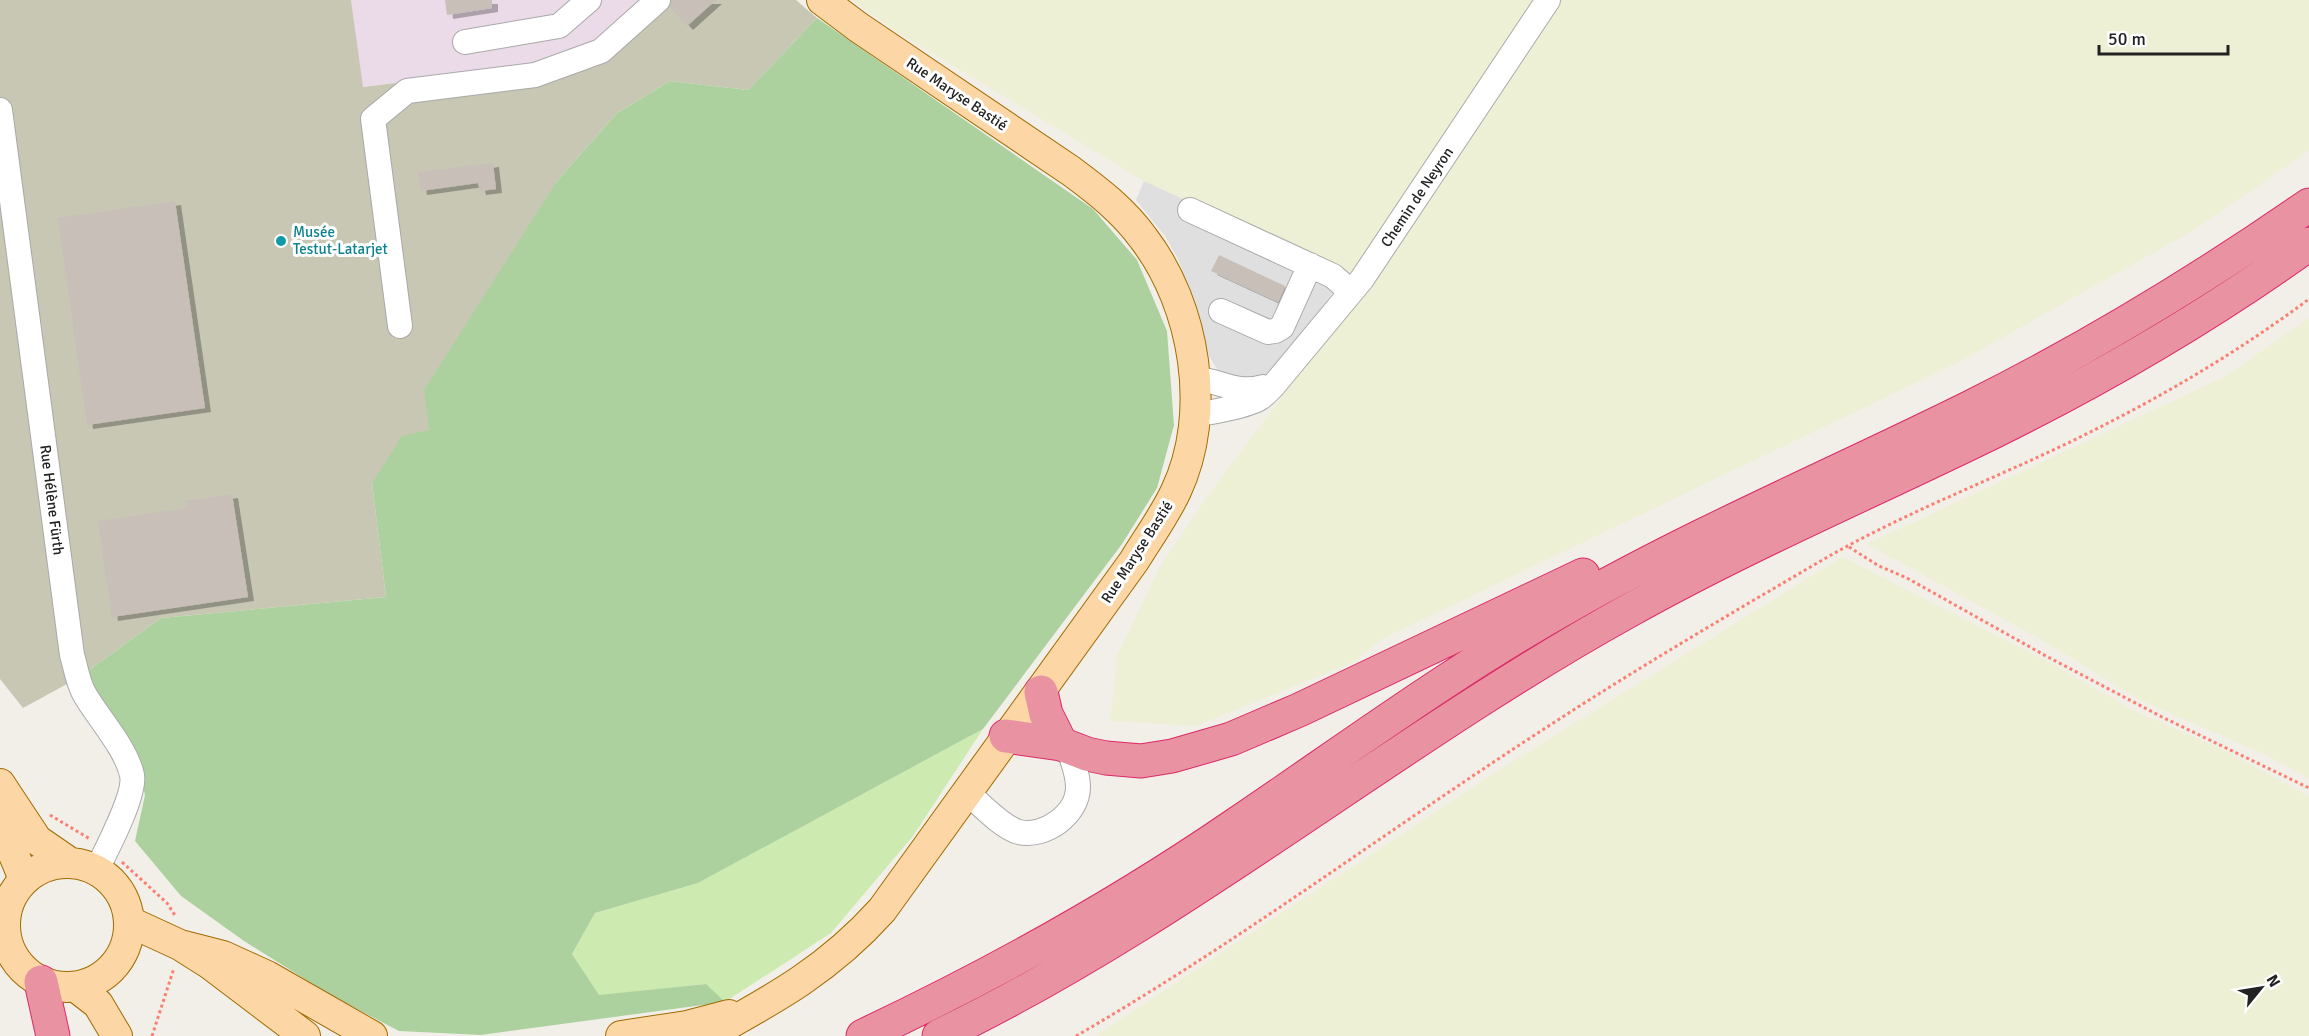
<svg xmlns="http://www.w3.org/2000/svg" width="2309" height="1036" font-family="Signika,sans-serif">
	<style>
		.residential { fill: #e0dfdf }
		.industrial { fill: #ebdbe8 }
		.construction { fill: #c7c7b4 }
		.farmland { fill: #eef0d5 }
		.grass { fill: #cdebb0 }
		.forest { fill: #add19e }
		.building { fill: #c7bfb8; filter: url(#shadow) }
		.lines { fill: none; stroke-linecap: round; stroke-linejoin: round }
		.minor-casing { stroke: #a9a9a9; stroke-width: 26 }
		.major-casing { stroke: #a06b00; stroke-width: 32 }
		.highway-casing { stroke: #dc2a67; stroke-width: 35 }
		.path { stroke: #fa8072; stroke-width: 3; stroke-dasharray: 3 3; stroke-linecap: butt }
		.minor { stroke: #fff; stroke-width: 24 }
		.major { stroke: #fcd6a4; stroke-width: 30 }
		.highway { stroke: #e892a2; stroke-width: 33 }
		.culture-dot { fill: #0f9aa8; stroke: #fff; stroke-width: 2 }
		.labels { text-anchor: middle; stroke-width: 6; stroke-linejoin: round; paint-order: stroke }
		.street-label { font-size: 15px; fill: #222; stroke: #fff }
		.culture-label { font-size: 15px; fill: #0d838f; stroke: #fff; text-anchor: start }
	</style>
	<defs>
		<filter id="shadow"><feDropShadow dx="6" dy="4" stdDeviation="0" flood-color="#0004"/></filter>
	</defs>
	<rect width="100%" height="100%" fill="#f2efe9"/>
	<!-- residential -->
	<path class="residential" d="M1144,181L1337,269L1334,291L1280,364L1270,374L1258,380L1220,374L1209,356L1199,315L1178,259L1165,236L1136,200Z"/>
	<!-- industrial -->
	<path class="industrial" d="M351,0H644L595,44L540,65L362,87Z"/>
	<!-- construction -->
	<path class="construction" d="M0,0H351L363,87L540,65L595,44L644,0H796L817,18L748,90L670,81L617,113L557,181L429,430L372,483L386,597L161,618L78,678L23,708L0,679Z"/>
	<!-- farmland -->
	<path class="farmland" d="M851,0H2309V151L2189,233L1959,362L1380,640L1354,662L1196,726L1110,721L1117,655L1161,565L1214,487L1367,284L1144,181L897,32Z
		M2309,318V778L2261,753L2138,699L2047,643L1867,544L2224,377Z
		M1842,557L2047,661L2133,710L2222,749L2309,796V1036H1095L1496,772Z"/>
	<!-- grass -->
	<path class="grass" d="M983,729L913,836L831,933L725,1002L705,984L599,996L572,954L595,913L698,883Z"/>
	<!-- forest -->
	<path class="forest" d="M817,18L1093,209L1137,260L1167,331L1174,425L1157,488L1122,544L983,729L698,883L595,913L572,954L599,995L706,984L725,1002L481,1035L399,1031L332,996L244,941L181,896L135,841L145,795L136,759L78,678L161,618L386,597L372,483L402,436L429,430L424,390L557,181L617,113L670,81L748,90Z"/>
	<!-- building -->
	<path class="building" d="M445,0H492V8L447,15Z
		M672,0H716L687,26L670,7Z
		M493,163L496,189L480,191L478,183L421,191L418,172Z
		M175,201L205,408L87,425L58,218Z
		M1219,255L1285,286L1278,302L1211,271Z
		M232,494L248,597L112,617L98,521L188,508L186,501Z"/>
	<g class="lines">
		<!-- minor casing -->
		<g class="minor-casing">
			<path id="minor" d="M465,42L559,26L589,0
				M0,110L72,655C76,668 78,684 85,695C99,719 126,748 132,775C136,794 106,851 97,869
				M1190,210L1333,276L1351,292
				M1221,311L1268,332L1275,331L1282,327L1310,265
				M400,326L373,119L407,91L535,75L601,51L658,0
				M1195,379C1221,380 1234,395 1263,387
				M1194,414C1207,414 1250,405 1260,398C1265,395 1270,389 1274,385L1362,279L1548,0
				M968,793C980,804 1003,828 1019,832C1045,838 1078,814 1078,787C1078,773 1072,759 1068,747
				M0,919L5,916
				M0,947L8,946"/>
		</g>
		<!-- major casing -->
		<g class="major-casing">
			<path id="major" d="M0,784L37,840L69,862
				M0,822L13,843L14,855L24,879
				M5 925a62 62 0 1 1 124 0a62 62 0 1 1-124 0Z
				M130,922L180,945L210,964L305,1036
				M180,945L223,956L267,976L372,1036
				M76,987L98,1004L117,1036
				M621,1036L687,1026L729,1015
				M707,1036C776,998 829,969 882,910L1134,561C1148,538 1165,515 1176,491C1213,413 1195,306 1144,239C1124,211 1098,191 1071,171L858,27L822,0"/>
		</g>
		<!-- highway casing -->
		<g class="highway-casing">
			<path id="highway" d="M1041,692L1046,714L1061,744
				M1006,736L1061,744L1087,754L1106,758L1141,761L1172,756L1231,739L1299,710L1583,575
				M41,982L53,1036
				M863,1036C992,975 1117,906 1235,825C1346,750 1454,670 1572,604C1701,531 1838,473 1971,407C2089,348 2201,280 2309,205
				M939,1036C1184,918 1393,741 1630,610C1748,544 1873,491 1995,431C2104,377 2210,315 2309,244"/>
		</g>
		<!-- path -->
		<path class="path" d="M1849,547L1879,566L1907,578L2046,656L2162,717L2309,788
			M50,815L90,839
			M122,862L167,903L176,917
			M152,1036L174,968
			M1076,1036C1239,942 1389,829 1547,727C1636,669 1728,615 1819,562C1911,508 2012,473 2106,424C2177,388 2246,346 2309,299"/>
		<!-- minor -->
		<use href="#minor" class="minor"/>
		<!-- major -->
		<use href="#major" class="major"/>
		<!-- highway -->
		<use href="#highway" class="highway"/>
	</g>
	<!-- markers -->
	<circle class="culture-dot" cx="281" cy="241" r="6"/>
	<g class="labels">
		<!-- street labels -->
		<g class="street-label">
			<text transform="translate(957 94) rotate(34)" y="5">Rue Maryse Bastié</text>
			<text transform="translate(1417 197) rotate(-56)" y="5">Chemin de Neyron</text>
			<text transform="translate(52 500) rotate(83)" y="5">Rue Hélène Fürth</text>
			<text transform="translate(1137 552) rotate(-57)" y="5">Rue Maryse Bastié</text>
		</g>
		<!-- culture labels -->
		<g class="culture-label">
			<text x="293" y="237">Musée<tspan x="293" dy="17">Testut-Latarjet</tspan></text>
		</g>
	</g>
	<!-- north arrow -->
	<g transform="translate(2261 988) rotate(60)" stroke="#ffffff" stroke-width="4.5" paint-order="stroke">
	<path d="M0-4.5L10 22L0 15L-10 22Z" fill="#222222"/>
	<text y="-9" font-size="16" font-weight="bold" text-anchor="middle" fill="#222222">N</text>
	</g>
	<!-- scale -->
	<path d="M2099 45v9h129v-9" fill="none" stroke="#222222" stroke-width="3"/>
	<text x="2108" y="45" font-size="18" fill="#222222" stroke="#ffffff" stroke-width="4.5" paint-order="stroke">50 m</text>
</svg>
